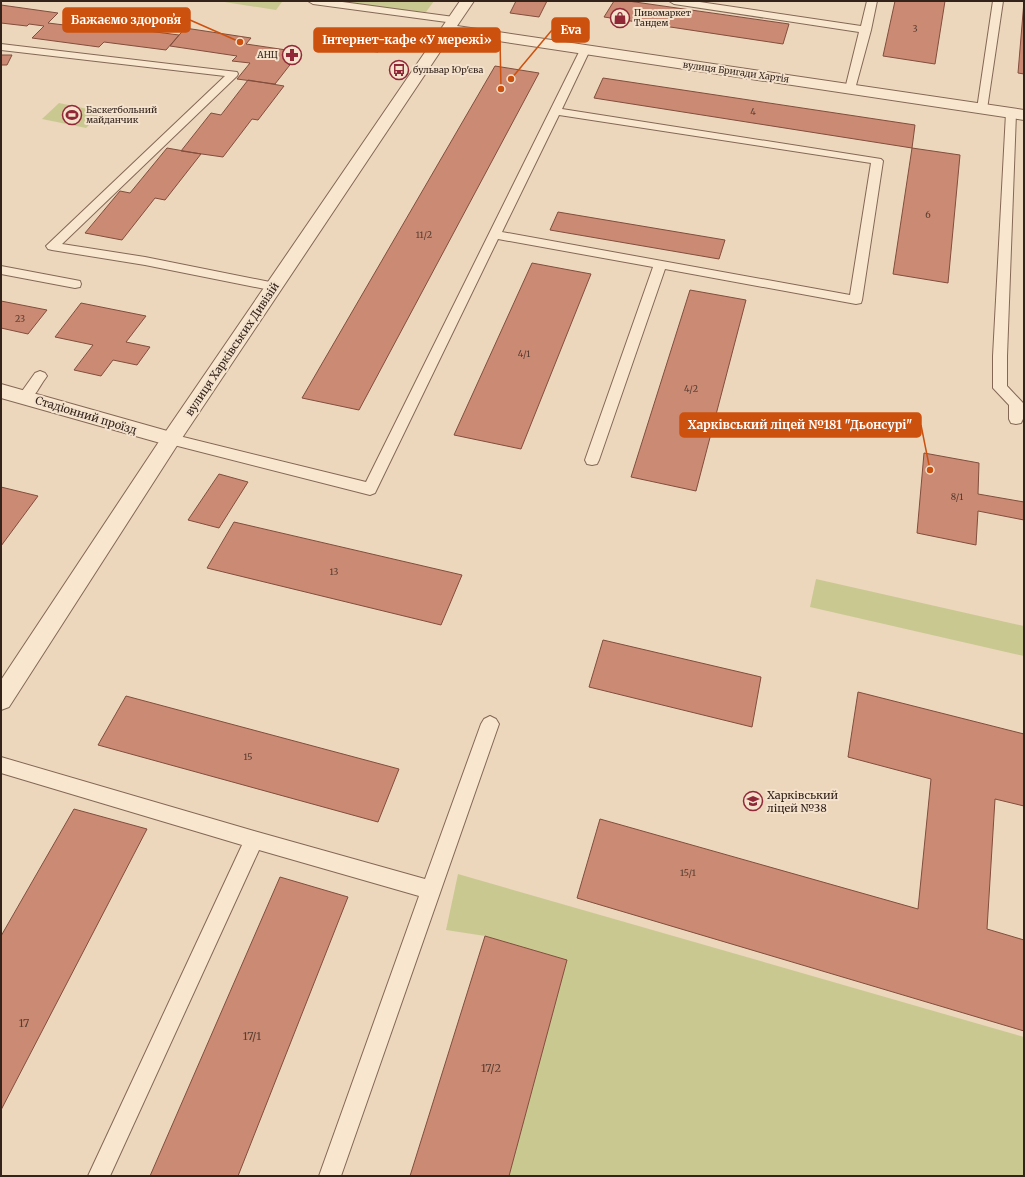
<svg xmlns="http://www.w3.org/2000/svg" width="1025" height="1177" font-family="Merriweather,serif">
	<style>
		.green { fill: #cac891 }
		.building { fill: #ca8a73; stroke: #824e3d }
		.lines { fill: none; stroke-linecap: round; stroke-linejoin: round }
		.service-casing { stroke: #846856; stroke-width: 2 }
		.minor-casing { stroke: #846856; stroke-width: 2 }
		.tertiary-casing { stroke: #846856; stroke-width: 2 }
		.service { fill: #f8e6cf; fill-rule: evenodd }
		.minor { fill: #f8e6cf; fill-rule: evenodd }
		.tertiary { fill: #f8e6cf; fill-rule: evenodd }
		.labels { text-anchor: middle; stroke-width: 4; stroke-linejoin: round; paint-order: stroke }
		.far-poi-label { font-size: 9px; fill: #33231b; stroke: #f4e2cc; text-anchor: start }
		.number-label { font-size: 9px; fill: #593d31 }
		.far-street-label { font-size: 9px; fill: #33231b; stroke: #f4e2cc }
		.street-label { font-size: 11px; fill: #33231b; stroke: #f4e2cc }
		.poi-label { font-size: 11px; fill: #33231b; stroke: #f4e2cc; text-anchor: start }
		.near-number-label { font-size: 11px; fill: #593d31 }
		.leader { fill: none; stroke: #cd510e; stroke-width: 1.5 }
		.callout-dot { fill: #cd510e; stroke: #f4e2cc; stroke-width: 1.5 }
		.callout { fill: #cd510e; stroke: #cd510e; stroke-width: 1.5 }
		.callout-label { font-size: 12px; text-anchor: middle; font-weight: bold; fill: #fff }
	</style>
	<rect width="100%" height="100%" fill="#ecd7bd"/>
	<!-- green -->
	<path class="green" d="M218,1H275L282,2L276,10Z
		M311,1H434L426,12Z
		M59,103L102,112L86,128L42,119Z
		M816,579L1024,626V656L810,607Z
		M458,874L1024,1037V1176H509L567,960L485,936L446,930Z"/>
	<!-- building -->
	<path class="building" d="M516,1H547L539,17L510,13Z
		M614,1H628L789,24L783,44L604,17Z
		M895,1H945L935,64L883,56Z
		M1024,1V74L1018,73Z
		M1,5L58,13L48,23L113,31L117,27L179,35L166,50L104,42L99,47L32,38L44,26L29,24L27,26L1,23Z
		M185,28L251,38L246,44L300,52L275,84L237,79L250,63L232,61L237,56L170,46Z
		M356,35L387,39L378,52L347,48Z
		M1,55H12L7,65H1Z
		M495,66L539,73L359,410L302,398Z
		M603,78L915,125L912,148L594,98Z
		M248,80L284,86L258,120L252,119L223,157L181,151L211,113L221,115Z
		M167,148L201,154L165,200L155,198L122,240L85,233L120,191L130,193Z
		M912,148L960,155L948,283L893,274Z
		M558,212L725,240L719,259L550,230Z
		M532,263L591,274L521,449L454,435Z
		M690,290L746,300L696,491L631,477Z
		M1,301L47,310L28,334L1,328Z
		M81,303L146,316L126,342L150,347L137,365L113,360L101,376L74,370L93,345L55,337Z
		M924,453L979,463L978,494L1024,502V520L978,511L976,545L917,533Z
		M219,474L248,482L219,528L188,520Z
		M1,487L38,496L1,546Z
		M234,522L462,575L441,625L207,568Z
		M603,640L761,677L752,727L589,687Z
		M858,692L1024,734V806L995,799L987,929L1024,940V1031L577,898L600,819L918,909L931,779L848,757Z
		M126,696L399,769L378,822L98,745Z
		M74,809L147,829L1,1110V936Z
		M280,877L348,897L238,1176H150Z
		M485,936L567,960L509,1176H410Z"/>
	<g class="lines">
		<!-- service casing -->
		<g class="service-casing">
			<path id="service" d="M308,1H335L454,17L459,20L454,23L313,4Z
				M669,1H693L861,26L867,1H877L871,30L855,89L850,92L845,89L859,32L674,4Z
				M993,1H1003L987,109L982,112L977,109Z
				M1,44L237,72L238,74L237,76L62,244L145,257L280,284L281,287L280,290L275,291L145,265L52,250L48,249L46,246L225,76L1,50Z
				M585,47L590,50L562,109L881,159L883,161L862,300L861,303L856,304L665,269L599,460L597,464L592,465L587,464L585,460L653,267L498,239L375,493L370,495L166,443L164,439L166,435L171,434L366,482L580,50ZM559,115L871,163L850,295L502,232Z
				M1011,110L1016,113L1007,356V386L1023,403V419L1021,423L1016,424L1011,423L1009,419V405L993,388V356L1006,113Z
				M1,266L75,280L80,281L81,284L80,287L75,288L1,274Z
				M40,371L45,373L47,376L45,379C38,388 33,404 20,400L18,397L20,394L35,373Z
				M490,716L496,719L499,724L341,1176H319L419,896L259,850L110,1176H88L242,845L1,773V757L254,831L425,879L481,724L484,719Z"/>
		</g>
		<!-- minor casing -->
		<g class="minor-casing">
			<path id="minor" d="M1,384L178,434L181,439L178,444L171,446L1,398Z"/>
		</g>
		<!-- tertiary casing -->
		<g class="tertiary-casing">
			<path id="tertiary" d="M460,1H474L457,26L1024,110V120L452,34L178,444L9,707L1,710V680L164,434Z"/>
		</g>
		<!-- service -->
		<use href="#service" class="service"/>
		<!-- minor -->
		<use href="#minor" class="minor"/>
		<!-- tertiary -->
		<use href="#tertiary" class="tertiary"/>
	</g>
	<!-- icons -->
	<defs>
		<g id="shop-ring" transform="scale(1)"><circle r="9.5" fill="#f4e2cc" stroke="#912838" stroke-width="1.5"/><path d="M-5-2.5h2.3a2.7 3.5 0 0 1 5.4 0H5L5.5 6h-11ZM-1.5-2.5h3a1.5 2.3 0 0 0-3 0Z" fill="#912838"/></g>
		<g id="pharmacy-ring" transform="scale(1)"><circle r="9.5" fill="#f4e2cc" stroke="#912838" stroke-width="1.5"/><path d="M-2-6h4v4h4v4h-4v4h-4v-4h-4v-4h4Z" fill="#912838"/></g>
		<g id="bus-ring" transform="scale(1)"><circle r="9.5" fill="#f4e2cc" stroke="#912838" stroke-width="1.5"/><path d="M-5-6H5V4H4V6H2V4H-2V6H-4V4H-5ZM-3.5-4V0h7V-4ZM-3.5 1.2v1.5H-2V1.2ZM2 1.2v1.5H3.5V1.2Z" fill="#912838"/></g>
		<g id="stadium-ring" transform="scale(1)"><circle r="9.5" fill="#f4e2cc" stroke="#912838" stroke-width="1.5"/><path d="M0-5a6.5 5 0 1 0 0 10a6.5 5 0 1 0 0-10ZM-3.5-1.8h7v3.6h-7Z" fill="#912838"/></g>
		<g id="school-ring" transform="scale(1)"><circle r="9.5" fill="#f4e2cc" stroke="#912838" stroke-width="1.5"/><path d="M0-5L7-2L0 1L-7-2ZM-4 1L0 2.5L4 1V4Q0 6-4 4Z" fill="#912838"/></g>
	</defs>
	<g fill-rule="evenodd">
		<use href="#shop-ring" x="620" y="18"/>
		<use href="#pharmacy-ring" x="292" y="55"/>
		<use href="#bus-ring" x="399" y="70"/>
		<use href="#stadium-ring" x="72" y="115"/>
		<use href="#school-ring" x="753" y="801"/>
	</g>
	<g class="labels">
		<!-- far-poi labels -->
		<g class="far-poi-label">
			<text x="634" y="16">Пивомаркет<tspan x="634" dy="10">Тандем</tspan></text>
			<text x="278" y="58" text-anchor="end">АНЦ</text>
			<text x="413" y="73">бульвар Юр'єва</text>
			<text x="86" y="113">Баскетбольний<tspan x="86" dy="10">майданчик</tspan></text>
		</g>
		<!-- number labels -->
		<g class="number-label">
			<text x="915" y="32">3</text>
			<text x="753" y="115">4</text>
			<text x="928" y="218">6</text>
			<text x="424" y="238">11/2</text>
			<text x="20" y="322">23</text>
			<text x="524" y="357">4/1</text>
			<text x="691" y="392">4/2</text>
			<text x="957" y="500">8/1</text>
			<text x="334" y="575">13</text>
			<text x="248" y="760">15</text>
			<text x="688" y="876">15/1</text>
		</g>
		<!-- far-street labels -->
		<g class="far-street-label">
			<text transform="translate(736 72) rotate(8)" y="3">вулиця Бригади Хартія</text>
		</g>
		<!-- street labels -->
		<g class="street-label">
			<text transform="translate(232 349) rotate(-56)" y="4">вулиця Харківських Дивізій</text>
			<text transform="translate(86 415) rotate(17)" y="4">Стадіонний проїзд</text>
		</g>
		<!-- poi labels -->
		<g class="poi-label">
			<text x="767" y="799">Харківський<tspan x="767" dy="13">ліцей №38</tspan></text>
		</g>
		<!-- near-number labels -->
		<g class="near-number-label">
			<text x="24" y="1027">17</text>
			<text x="252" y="1040">17/1</text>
			<text x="491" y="1072">17/2</text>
		</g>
	</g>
	<!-- callouts -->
	<path class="leader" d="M240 42L190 20M511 79L552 30M501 89L500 40M930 470L921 425"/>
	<g class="callout-dot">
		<circle cx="240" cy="42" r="4"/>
		<circle cx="511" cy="79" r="4"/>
		<circle cx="501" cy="89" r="4"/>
		<circle cx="930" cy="470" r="4"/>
	</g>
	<g class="callout">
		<rect x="63" y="8" width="127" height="24" rx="4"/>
		<rect x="552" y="18" width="37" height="24" rx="4"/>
		<rect x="314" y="28" width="186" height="24" rx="4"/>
		<rect x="680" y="413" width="241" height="24" rx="4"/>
	</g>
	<g class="callout-label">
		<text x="126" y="24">Бажаємо здоровʼя</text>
		<text x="571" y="34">Eva</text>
		<text x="407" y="44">Інтернет-кафе «У мережі»</text>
		<text x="800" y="429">Харківський ліцей №181 "Дьонсурі"</text>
	</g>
	<!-- border -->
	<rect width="1025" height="1177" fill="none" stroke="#33231b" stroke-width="4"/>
</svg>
